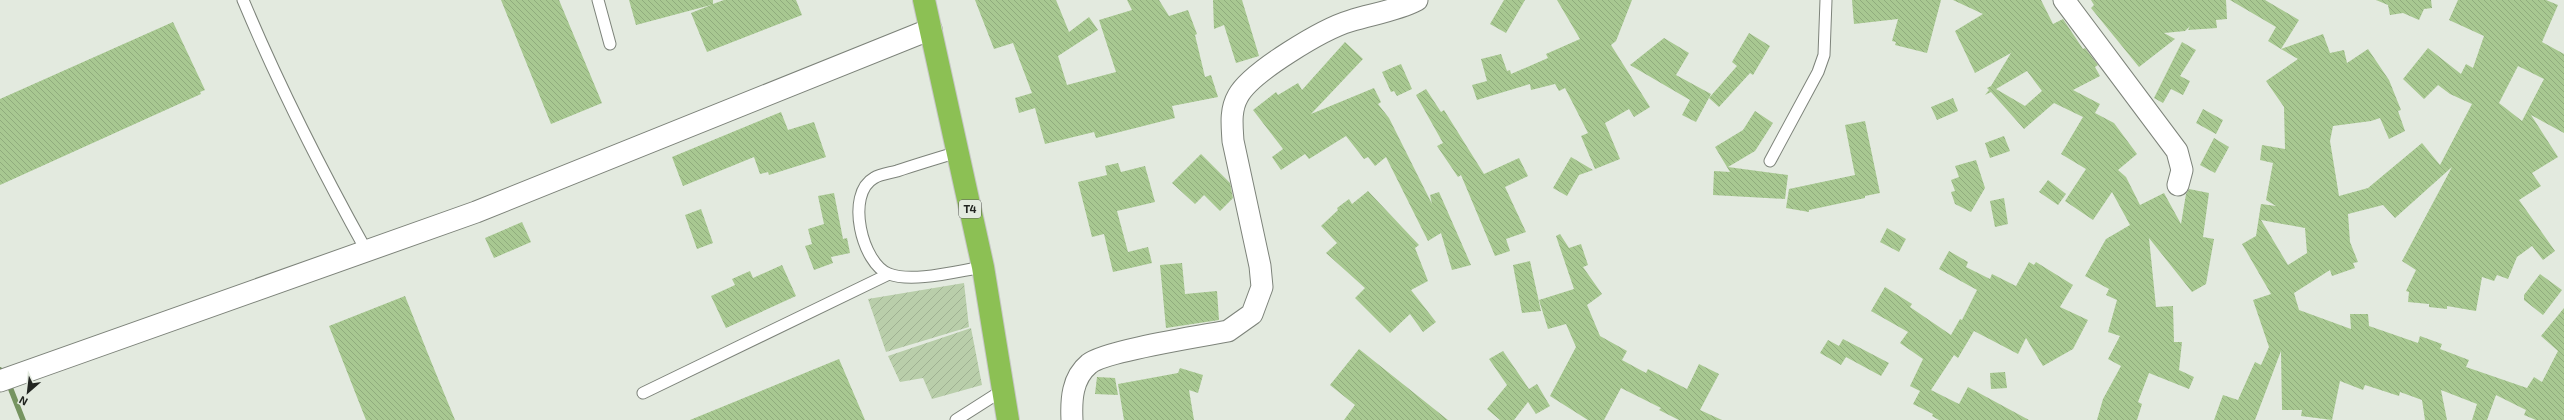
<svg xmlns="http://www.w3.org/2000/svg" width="2564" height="420" font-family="'Exo 2',sans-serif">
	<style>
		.garden { fill: url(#garden-furrows) }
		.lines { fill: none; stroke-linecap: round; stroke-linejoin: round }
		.stream { stroke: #769460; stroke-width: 5.5 }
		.building { fill: url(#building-back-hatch); fill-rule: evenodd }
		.service-casing { stroke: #7d837a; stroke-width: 13 }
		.minor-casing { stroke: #7d837a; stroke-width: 23 }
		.trunk-casing { stroke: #c6c6c5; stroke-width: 24 }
		.service { stroke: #fff; stroke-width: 11 }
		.minor { stroke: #fff; stroke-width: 21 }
		.trunk { stroke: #8cc054; stroke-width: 22 }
		.labels { text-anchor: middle; stroke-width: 3.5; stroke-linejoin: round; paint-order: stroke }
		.shield { fill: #e3eadf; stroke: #5c605a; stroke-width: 1 }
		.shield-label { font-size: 11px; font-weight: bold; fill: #222521 }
	</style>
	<defs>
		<pattern id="garden-furrows" width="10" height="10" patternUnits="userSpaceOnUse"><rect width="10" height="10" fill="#b9ceaa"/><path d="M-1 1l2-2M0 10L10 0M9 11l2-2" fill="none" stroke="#9fb192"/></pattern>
		<pattern id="building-back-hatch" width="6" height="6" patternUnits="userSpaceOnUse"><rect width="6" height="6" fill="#a8c891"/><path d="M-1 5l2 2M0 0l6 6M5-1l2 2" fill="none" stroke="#90ac7d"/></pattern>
	</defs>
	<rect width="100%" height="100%" fill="#e3eadf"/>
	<!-- garden -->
	<path class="garden" d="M964,283L969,327L886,352L868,299Z
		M971,328L982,385L932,399L923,378L900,382L888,356Z"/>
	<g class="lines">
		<!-- stream -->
		<path class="stream" d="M0,370L6,377L23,420"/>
	</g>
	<!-- building -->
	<path class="building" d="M501,0H559L602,103L551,124Z
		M629,0H713V4L724,0H796L802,15L707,52L691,13L711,5L636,25Z
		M975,0H1056L1069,32L1089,17L1098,30L1058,56L1067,85L1116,72L1099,20L1132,10L1127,0H1159L1169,16L1188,10L1197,34L1195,35L1205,77L1211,75L1218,97L1172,106L1175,118L1096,138L1094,132L1045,144L1035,108L1019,113L1015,98L1032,93L1013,43L994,49Z
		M1213,0H1242L1259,56L1236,63L1224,25L1214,29Z
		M1504,0H1525L1506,33L1490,24Z
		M1557,0H1632L1616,41L1611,45L1650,107L1634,117L1629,109L1605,123L1620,159L1595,169L1581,136L1588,133L1565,88L1559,91L1555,84L1531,90L1530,84L1477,100L1472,85L1487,81L1481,59L1501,54L1507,71L1510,70L1511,74L1548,58L1546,54L1580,39Z
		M1852,0H1941L1927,53L1895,45L1896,42L1892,41L1898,19L1854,24Z
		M1953,0H2041L2053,24L2063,19L2083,49L2085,48L2098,65L2095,67L2100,76L2073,90L2100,104L2095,113L2114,123L2137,154L2118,170L2126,177L2140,205L2164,193L2181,224L2186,194L2189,189L2209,193L2203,237L2214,239L2206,284L2192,292L2149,238L2156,307L2173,306L2174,342H2182L2179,370L2194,377L2189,389L2149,373L2138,402L2142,404L2137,420H2097L2103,399L2121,366L2108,359L2120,336L2108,332L2117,300L2106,295L2109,289L2085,276L2106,239L2130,225L2112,192L2093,220L2065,201L2086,169L2061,154L2083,117L2054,103L2024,129L1991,92L1985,95L1989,90L1987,88L1991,86L2011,53L1975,73L1955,31L1983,14ZM2027,71L2042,91L2025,106L1996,89Z
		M2091,0H2226L2227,19L2216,20L2217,28L2188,30L2190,26L2185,31L2164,33L2175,39L2139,67L2091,8L2094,5Z
		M2230,0H2265L2299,20L2281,49L2268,41L2276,27Z
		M2376,0H2431L2432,8L2424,9L2419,20L2403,13L2390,15L2388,5Z
		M2458,0H2546L2558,5L2542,42L2564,54V133L2531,115L2558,157L2532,173L2541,186L2519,200L2555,251L2543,260L2532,246L2517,257L2508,279L2497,275L2494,281L2482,277L2476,311L2447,306V309L2429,307V304L2408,302L2409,292L2406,291L2416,270L2402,261L2452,167L2395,218L2383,205L2348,214L2350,242L2358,262L2353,263L2355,268L2332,276L2330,270L2294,293L2299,310L2351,329L2350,314H2368L2369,326L2418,343L2420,336L2442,344L2440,349L2469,360L2466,367L2527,388L2534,377L2542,382L2558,351L2541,336L2564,308V420H2536L2524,415L2526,410L2496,395L2487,420H2472L2477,404L2441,390L2447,420H2425L2422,400L2400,392L2399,396L2365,385L2363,390L2340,381L2332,420L2301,416L2302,410H2282L2281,351L2255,420H2214L2223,395L2238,400L2255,362L2261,365L2269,347L2253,300L2271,294L2242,244L2256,236L2261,204L2276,206L2266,200L2273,163L2260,160L2262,145L2285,149L2284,107L2266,81L2298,59L2281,49L2323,34L2330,53L2344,50L2347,63L2368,49L2389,80L2401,110L2398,111L2405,131L2389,139L2380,118L2371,121L2333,126L2330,141L2339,196L2368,188L2422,143L2440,165L2472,104L2450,94L2438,85L2424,99L2403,79L2428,48L2461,74L2466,64L2473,68L2484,36L2449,20ZM2518,66L2544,79L2522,121L2499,103ZM2261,220L2305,228L2307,253L2288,265Z
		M173,22L205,90L200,92L201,94L0,185V99Z
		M1749,33L1770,46L1753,75L1750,73L1719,107L1709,98L1737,66L1732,62Z
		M1664,38L1689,53L1676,75L1711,94L1696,122L1682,115L1690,100L1630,65Z
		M1345,42L1363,59L1311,114L1374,88L1381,102L1378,104L1389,118L1432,204L1430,195L1439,192L1471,265L1452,270L1441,233L1428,241L1386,157L1375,166L1368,157L1364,159L1346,136L1309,159L1305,154L1281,170L1272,157L1283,149L1253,110L1276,92L1278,95L1298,83L1302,90Z
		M2182,42L2196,50L2180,76L2190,81L2183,95L2171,89L2163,103L2154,98Z
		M1401,64L1412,89L1397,96L1394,91L1391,92L1382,72Z
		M1426,89L1441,112L1444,110L1484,174L1519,158L1528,176L1505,187L1526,232L1506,239L1510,251L1495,256L1461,175L1458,177L1437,146L1443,143L1416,95Z
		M1953,98L1958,111L1937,120L1931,107Z
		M2203,109L2223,120L2216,134L2196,123Z
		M1755,111L1773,123L1755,151L1728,167L1788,175L1785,199L1713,195L1714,171L1730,172L1715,147L1743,130Z
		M781,112L788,130L814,122L826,157L769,175L768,172L760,174L754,157L683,186L672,157Z
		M1865,121L1880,193L1865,196V198L1809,210V212L1786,208L1789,189L1855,175L1845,125Z
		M2004,136L2010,151L1990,158L1985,143Z
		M2214,138L2229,147L2215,173L2200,165Z
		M1201,154L1230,183L1233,198L1220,211L1204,195L1195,204L1172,183Z
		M1571,157L1593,170L1579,175L1567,196L1553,188Z
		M1976,160L1985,188L1971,212L1955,204L1951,192L1955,191L1951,180L1959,177L1955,166Z
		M1118,163L1121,172L1145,166L1155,202L1117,211L1128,252L1148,247L1152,263L1113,272L1104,234L1092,237L1078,182L1107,175L1105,166Z
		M2048,180L2066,194L2058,205L2039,192Z
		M1368,191L1419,245L1415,248L1428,281L1411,290L1436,322L1423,332L1410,314L1390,333L1355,298L1365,288L1326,253L1337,243L1321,226L1338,210L1337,208L1349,199L1352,204Z
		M834,193L843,239L847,238L850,253L831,257L833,263L814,270L805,246L812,244L808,229L824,224L818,196Z
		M2004,198L2008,224L1995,227L1990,201Z
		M701,209L713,243L697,249L685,215Z
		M522,222L531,242L494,258L485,238Z
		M1887,228L1906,239L1899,252L1880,242Z
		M1560,234L1569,248L1581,244L1588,265L1583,267L1602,294L1587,305L1600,336L1627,351L1622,360L1646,373L1648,369L1687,389L1699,364L1719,374L1700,410L1722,420H1679L1659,410L1661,408L1621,388L1604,420H1588L1550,396L1576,347L1566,324L1548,329L1539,300L1574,289L1556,236Z
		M1949,251L1968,262L1966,267L1990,279L1992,274L2016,286L2029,262L2034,265L2036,262L2073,285L2060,307L2088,320L2073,349L2043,366L2026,338L2018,354L1974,331L1958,358L1954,355L1931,390L1959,404L1968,387L2029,420H1939L1932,416L1933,414L1913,404L1920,391L1910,386L1923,359L1900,343L1908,332L1871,311L1885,287L1912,304L1910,307L1951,335L1960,319L1962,320L1977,290L1939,269Z
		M1530,261L1541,311L1522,313L1513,265Z
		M1182,263L1185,294L1217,291L1219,320L1166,328L1160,265Z
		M782,265L796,296L726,328L711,296L735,285L732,279L750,271L753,278Z
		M2540,274L2562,290L2543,315L2524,300V295Z
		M405,296L428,354L455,420H366L329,326Z
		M1843,339L1889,363L1881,376L1846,357L1841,365L1820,353L1828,340L1839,346Z
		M1359,349L1448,420H1344L1355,405L1330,385Z
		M1503,351L1529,389L1537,384L1550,406L1536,414L1528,402L1514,420H1500L1487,409L1507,385L1489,359Z
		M839,359L865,420H690Z
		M1180,368L1203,375L1198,393L1189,390L1194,420H1124L1118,384L1178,373Z
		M2005,372L2007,388L1991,389L1990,373Z
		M1097,377L1115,378L1118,395L1095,394Z"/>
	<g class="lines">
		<!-- service casing -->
		<g class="service-casing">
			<path id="service" d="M243,0C279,86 321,169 366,250
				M598,0L610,44
				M958,152C938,158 918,164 897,171C890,173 880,174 874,178C845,194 862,264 889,274C913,283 957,271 983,267
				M1770,161L1818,72L1824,55L1826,0
				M643,393L889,274
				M956,420L1003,390"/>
		</g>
		<!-- minor casing -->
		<g class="minor-casing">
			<path id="minor" d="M2064,0L2177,151L2182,170L2178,185
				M0,381L476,212L931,29
				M1072,420C1071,400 1072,378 1089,364C1104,351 1202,336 1228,331L1252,314L1262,287L1260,266L1233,141C1232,125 1230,110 1238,96C1251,72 1323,29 1350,21C1372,14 1396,11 1417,0"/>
		</g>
		<!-- trunk casing -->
		<g class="trunk-casing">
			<path id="trunk" d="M924,0L983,267L1008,420"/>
		</g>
		<!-- service -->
		<use href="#service" class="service"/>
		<!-- minor -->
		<use href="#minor" class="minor"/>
		<!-- trunk -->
		<use href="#trunk" class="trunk"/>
	</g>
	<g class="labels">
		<!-- shield labels -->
		<rect class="shield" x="959" y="200" width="22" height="18" rx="3"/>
		<g class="shield-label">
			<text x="970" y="213">T4</text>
		</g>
	</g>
	<!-- north arrow -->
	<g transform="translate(28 392) rotate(208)" stroke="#e3eadf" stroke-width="3" paint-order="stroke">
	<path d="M0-3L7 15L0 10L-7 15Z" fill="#222521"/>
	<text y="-6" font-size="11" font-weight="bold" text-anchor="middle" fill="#222521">N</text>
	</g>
</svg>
